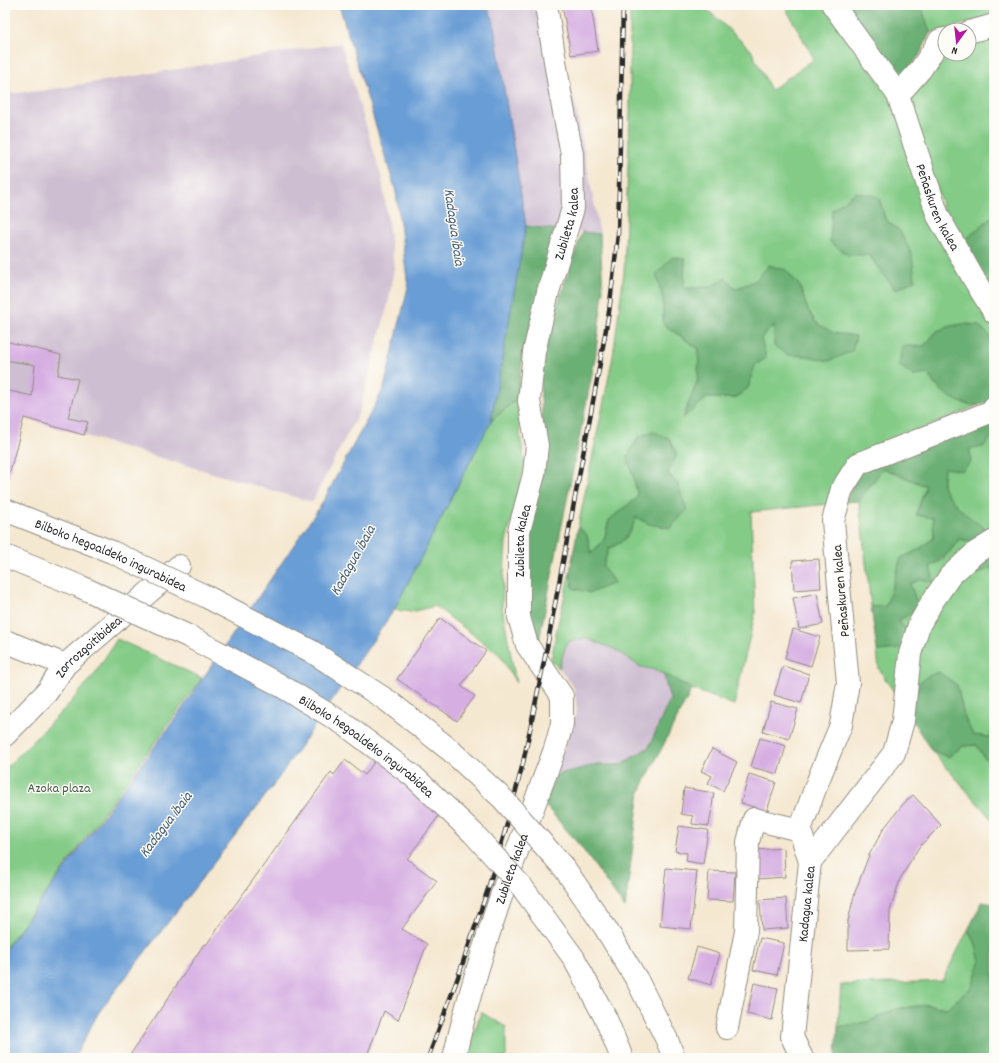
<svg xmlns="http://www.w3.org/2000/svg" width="999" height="1063" font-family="Dekko,sans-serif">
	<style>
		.industrial { fill: #cebed1 }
		.green { fill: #83cb86; stroke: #577b58; fill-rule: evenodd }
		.forest { fill: #6aaf73; stroke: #4a6d4f }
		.water { fill: #699dd5; stroke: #4a6480 }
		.building { fill: #d6aee2 }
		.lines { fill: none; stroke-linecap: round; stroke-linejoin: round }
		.minor-casing { stroke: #908a7e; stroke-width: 24 }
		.highway-casing { stroke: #908a7e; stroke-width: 24 }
		.minor { stroke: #fff; stroke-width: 22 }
		.highway { stroke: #fff; stroke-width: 22 }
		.rail-casing { stroke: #2b2b2b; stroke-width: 4.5 }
		.rail { stroke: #fdfcf7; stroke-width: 3; stroke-dasharray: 9; stroke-linecap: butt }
		.highway-bridge-casing { stroke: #908a7e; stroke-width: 24; stroke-linecap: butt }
		.highway-bridge { stroke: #fff; stroke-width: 22 }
		.labels { text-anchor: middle; stroke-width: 3; stroke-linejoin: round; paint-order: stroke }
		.street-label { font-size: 14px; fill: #2b2b2b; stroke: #fdfcf7 }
		.park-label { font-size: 14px; fill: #455b46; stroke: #fdfcf7 }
		.water-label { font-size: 15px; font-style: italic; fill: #475e77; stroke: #fdfcf7 }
	</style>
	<rect width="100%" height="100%" fill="#fdfcf7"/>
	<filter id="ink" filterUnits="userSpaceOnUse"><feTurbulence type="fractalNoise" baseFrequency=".025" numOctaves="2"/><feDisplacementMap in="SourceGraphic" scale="8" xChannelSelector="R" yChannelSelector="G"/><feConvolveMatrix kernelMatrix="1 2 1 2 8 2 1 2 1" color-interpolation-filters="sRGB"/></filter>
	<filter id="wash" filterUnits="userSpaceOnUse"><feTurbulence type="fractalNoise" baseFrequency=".012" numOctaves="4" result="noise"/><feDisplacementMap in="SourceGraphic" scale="16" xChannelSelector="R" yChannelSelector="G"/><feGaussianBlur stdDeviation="0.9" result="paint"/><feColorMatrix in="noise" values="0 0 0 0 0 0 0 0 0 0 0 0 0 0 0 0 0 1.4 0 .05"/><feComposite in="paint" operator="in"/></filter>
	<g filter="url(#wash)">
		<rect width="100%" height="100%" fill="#f5e8d1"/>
		<!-- industrial -->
		<path class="industrial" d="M486,5H541L574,99L600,234L526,226L493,19Z
			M341,43L382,179L394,267L389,300L359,412L312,502L24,418L7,483L5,482V94L41,91Z
			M585,638L614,649L641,667L656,670L663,673L670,699L649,747L620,765H595L555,775L577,710L574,688L559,668L567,641Z"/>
		<!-- green -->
		<path class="green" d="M630,5H701L711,13L751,50L771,90L814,59L784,5H825L886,91L994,326V339L978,325L964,324L951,326L937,331L924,346L913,376L928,374L935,385L979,405L881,447L829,504L751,512L755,614L734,705L692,689L656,670L641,667L614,649L585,638L567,642L559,668L551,661L556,633L570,572L573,588L614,583L603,566L609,547C626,543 631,532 636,517L649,524L678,485L668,473L677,454L669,438L627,457L633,475L638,497L609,520L604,540L590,554L587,535L578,527L613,356L624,272L630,112ZM879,197L885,219L900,231L884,276L869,255ZM685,259L684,288L711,287L726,278L735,289L755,281L800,286C806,307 811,325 834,333C840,335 849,335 856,336L829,361L808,356L788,355L774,325L760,338L766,358L755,365L748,388L735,398H707L684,417L698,379L699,349L663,324V299Z
			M921,5H994V16L930,33Z
			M994,34V215L963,242L947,221L907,95L943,54L945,53L969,54V41Z
			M517,399L520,434L525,463L506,542L502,606L516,683L500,655L435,606L411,612L394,610L491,421Z
			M994,434V551L979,573L994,567V736L988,737L973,735L964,716L957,685L910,717L879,669L877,651L899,649L897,621L907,616L918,606L910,584L921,579L930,567L942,560L953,548L959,539L974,542L993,535C978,524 947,503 943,484C942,479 944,473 944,468L970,448Z
			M883,468L926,486L916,515L933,518L934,538L918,550L901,558L886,606L871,607L859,501Z
			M117,639L202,678L5,949V769L70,703L94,675Z
			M977,745L984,757L994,768V822L931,750L948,757L963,746Z
			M968,930L975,942L980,961L972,987L947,1008L926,1005L895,1009L868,1022L838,1027L841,985L942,981Z
			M481,1012L506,1027V1058H466Z"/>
		<!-- forest -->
		<path class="forest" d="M844,5H921L930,33L919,56L899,80Z
			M856,192L879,197L885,219L900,231L912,255L915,280L895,290L869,255H848L830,242L832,210Z
			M994,215V290L983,278L963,242Z
			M526,226L559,230L524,348L517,399L491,421Z
			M582,232L600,234L603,291L595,359L539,640L530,627L527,534L542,422L540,373L554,315Z
			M672,257L685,259L684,288L711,287L726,278L735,289L755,281L769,265L786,270L800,286L807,308L816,323L834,333L856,336L852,351L829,361L808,356L788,355L774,346V325L761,338L766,358L755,365L748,388L735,398H707L683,418L698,379L699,349L663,324V299L656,275Z
			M964,324L978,325L994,339L989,369L994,370V400C989,402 984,404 979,405C957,406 939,392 928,374L913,376L899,365L902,346H924L937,331L951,326Z
			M994,416V434L983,447L970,448L971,462L962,471L944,468C944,473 942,479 943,484C947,503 979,524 994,535L974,542L959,539C951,551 942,559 930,567L935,583L921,579L910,584L918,606L907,616L897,621L905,628L907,642L899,649L877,651L871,607L886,606L901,558L918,550L934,538L933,518L916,515L926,486L883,468L859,501L845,502L861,468Z
			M654,432L669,438L677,454L668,473L678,485L687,510L670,528L649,524L636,517C630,533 626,542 609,548L603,566L614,583L590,593L573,588L570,572L578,527L587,535L591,554L604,540L609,520L638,497L633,475L627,457L639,436Z
			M994,551V567L979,573L967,574Z
			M939,672L957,685L964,716L973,735L988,737L994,736V768L984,757L977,745L963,746L948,757L931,750L910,717C914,691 911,681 939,672Z
			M663,673L692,689L640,791L625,908L581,847L545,805L555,775L595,765H620L649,747L670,699Z
			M982,902L994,904V1058H838L836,1055L838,1027L868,1022L895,1009L926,1005L947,1008L972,987L980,961L975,942L968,930Z"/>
		<!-- water -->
		<path class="water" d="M339,5H486L493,19L526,226L491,421L394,610L273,786L99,1012L74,1058H5V950L180,712L321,505L384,388L408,287L396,192Z"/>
		<g id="blocks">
			<!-- building -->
			<path class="building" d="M562,5H591L598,51L571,55Z
				M5,341L61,355L58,375L78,379L68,418L88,422L84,435L24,418L9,475L5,474V390L32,396L35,365L5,360Z
				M819,559L821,588L794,590L792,561Z
				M817,593L823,624L799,629L793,598Z
				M440,618L486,651L461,686L475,696L457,721L397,679Z
				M793,629L820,637L811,666L785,658Z
				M783,666L809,674L801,703L774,695Z
				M771,702L798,709L789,739L763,731Z
				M760,738L786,746L778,774L751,767Z
				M712,749L737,762L723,791L708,783L712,776L701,771Z
				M377,758L446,806L407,859L437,881L402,929L427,944L398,1020L384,1011L366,1058H128L204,944L206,945L331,772L334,775L345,760L365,775Z
				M749,774L776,782L767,811L741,803Z
				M684,788L714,793L709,826L692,824L693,816L681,814Z
				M913,795L941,825L919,847L900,879L890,911L889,949L848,950V921L855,892L869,855L884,828L904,803Z
				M679,826L708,830L703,864L686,861L687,853L675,851Z
				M784,848L785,877L757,879L756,850Z
				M666,868L697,871L691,929L660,926Z
				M709,871L735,872L733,901L707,900Z
				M786,898L788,928L762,930L760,900Z
				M760,938L784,943L777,975L753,970Z
				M697,947L720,954L711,985L688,978Z
				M754,983L778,988L772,1020L747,1014Z"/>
		</g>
	</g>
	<g filter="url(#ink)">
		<use href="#blocks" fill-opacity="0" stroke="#908a7e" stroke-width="1"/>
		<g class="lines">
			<!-- minor casing -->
			<g class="minor-casing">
				<g id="minor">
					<path id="s1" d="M833,5L898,95L938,216L975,281L994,312"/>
					<path d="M969,32L994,25"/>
					<path d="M898,95L921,69L940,40L945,39"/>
					<path d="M5,641L65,665"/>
					<path id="s2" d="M5,735L47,692L65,665L179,566"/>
					<path d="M810,862L800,830L819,778L841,725L848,683L833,521L842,489L858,464L990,412L994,407"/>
					<path d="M727,1028L746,931L748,842L754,819L800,830"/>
					<path id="s3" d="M454,1058C478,952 517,850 555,749L562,724V696L527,645L519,617V531L534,474L537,445L529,401L534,352L548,292L573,208L572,154L560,92L546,5"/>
					<path id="s4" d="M802,1058L792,1037L810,862L894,753L903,721L910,654L919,625L932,602L950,576L975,553L994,541"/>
				</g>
			</g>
			<!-- highway casing -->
			<g class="highway-casing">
				<path id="highway" d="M637,980L667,1040L674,1058"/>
			</g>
			<!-- minor -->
			<use href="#minor" class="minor"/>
			<!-- highway -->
			<use href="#highway" class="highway"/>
			<!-- rail casing -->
			<g class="rail-casing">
				<path id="rail" d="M428,1058L458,977L488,889L508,821L523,763L547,647L597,380L609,312L618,234L623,5"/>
			</g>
			<!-- rail -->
			<use href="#rail" class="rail"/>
			<!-- highway-bridge casing -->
			<g class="highway-bridge-casing">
				<g id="highway-bridge">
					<path id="s5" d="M5,510L112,552L207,597L311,651L388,701L450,750L503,799L565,869L606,929L637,980"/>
					<path id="s6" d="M5,556L79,586L190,637L278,684L344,724L413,776L473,833L522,887L573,957L606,1019L622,1058"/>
				</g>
			</g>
			<!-- highway-bridge -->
			<use href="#highway-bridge" class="highway-bridge"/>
		</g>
	</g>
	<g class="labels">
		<!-- street labels -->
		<g class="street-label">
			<text dy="5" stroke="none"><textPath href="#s1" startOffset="230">Peñaskuren kalea</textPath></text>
			<text dy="5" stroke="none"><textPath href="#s3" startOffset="871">Zubileta kalea</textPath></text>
			<text dy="5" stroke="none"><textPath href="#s3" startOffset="547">Zubileta kalea</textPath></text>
			<text dy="5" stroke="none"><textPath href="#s5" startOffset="115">Bilboko hegoaldeko ingurabidea</textPath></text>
			<text transform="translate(840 591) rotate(-95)" y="5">Peñaskuren kalea</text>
			<text dy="5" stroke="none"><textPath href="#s2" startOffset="122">Zorrozgoitibidea</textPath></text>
			<text dy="5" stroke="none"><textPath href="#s6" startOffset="410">Bilboko hegoaldeko ingurabidea</textPath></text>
			<text dy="5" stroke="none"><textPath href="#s3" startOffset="198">Zubileta kalea</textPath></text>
			<text dy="5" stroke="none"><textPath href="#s4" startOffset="157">Kadagua kalea</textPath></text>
		</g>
		<!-- park labels -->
		<g class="park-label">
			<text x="59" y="792">Azoka plaza</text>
		</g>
		<!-- water labels -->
		<g class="water-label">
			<text transform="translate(455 227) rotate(82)" y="5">Kadagua ibaia</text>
			<text transform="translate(352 560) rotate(-61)" y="5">Kadagua ibaia</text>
			<text transform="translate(165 824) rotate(-53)" y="5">Kadagua ibaia</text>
		</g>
	</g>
	<!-- margin -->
	<rect width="999" height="1063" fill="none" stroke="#fdfcf7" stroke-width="20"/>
	<!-- north arrow -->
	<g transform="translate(957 42) rotate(195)"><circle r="19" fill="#fdfcf7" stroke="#a9a8a5"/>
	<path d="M0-3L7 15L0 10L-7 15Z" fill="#b5179e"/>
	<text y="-6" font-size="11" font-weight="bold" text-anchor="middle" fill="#2b2b2b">N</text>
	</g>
</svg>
